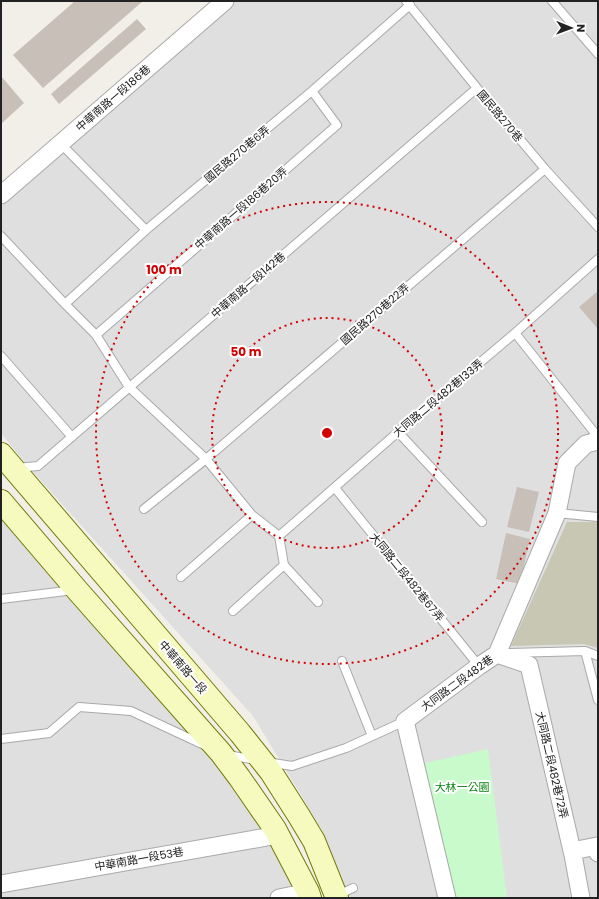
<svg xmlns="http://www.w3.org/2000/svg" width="599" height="899" font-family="Poppins,'Noto Sans TC',sans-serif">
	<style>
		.residential { fill: #e0dfdf }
		.construction { fill: #c7c7b4 }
		.park { fill: #c8facc }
		.building { fill: #c7bfb8 }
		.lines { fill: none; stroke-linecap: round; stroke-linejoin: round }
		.lane-casing { stroke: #a9a9a9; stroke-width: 10 }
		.street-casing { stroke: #a9a9a9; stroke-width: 19 }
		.secondary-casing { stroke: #707d05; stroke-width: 24 }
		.lane { stroke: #fff; stroke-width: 8 }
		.street { stroke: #fff; stroke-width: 17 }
		.secondary { stroke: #f7fabf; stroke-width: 22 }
		.ring { fill: none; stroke: #d40000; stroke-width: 2; stroke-dasharray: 2 4 }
		.labels { text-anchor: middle; stroke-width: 4; stroke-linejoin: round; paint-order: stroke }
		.street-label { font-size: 11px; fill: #222; stroke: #fff }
		.park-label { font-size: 11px; fill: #0c8416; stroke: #fff }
		.centre { fill: #d40000; stroke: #fff; stroke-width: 2 }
		.ring-label { font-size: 12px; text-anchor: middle; font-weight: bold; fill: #d40000; stroke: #fff; stroke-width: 4; stroke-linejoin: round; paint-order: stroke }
	</style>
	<rect width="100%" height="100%" fill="#f2efe9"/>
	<!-- residential -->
	<path class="residential" d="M233,1H598V898H350L322,830L253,716L24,462L1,433V206Z
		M1,508L216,757L305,898H1Z"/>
	<!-- construction -->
	<path class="construction" d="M567,522H597L598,524V648L584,644L511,646Z"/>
	<!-- park -->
	<path class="park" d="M488,749L507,898H456L425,763Z"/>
	<!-- building -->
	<path class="building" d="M75,1H143L43,88L13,55Z
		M137,19L146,29L59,104L51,94Z
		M1,76L24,103L1,124Z
		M598,291V329L579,307Z
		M517,487L539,492L529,532L507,527Z
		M506,533L530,539L520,584L496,579Z"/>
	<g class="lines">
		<!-- lane casing -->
		<g class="lane-casing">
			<path id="lane" d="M406,1L477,88L545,169L598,227
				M552,1L598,54
				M61,144L146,230
				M1,236L65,304L96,335L129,387L206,459L252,515L279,536
				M65,304L146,230L312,91L410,5
				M515,333L598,437
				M96,335L337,125L312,91
				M1,356L72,437
				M398,432L482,522
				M16,468L38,466L477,88
				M335,488L479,666
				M144,509L206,459L545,169
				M557,513L598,517
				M279,536L398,432L515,333L598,259
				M284,565L318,602
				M181,577L252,515
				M1,599L74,590
				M233,611L284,565L279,536
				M585,651L598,700
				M510,653L585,651L598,656
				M342,661L372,736
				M1,739L49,733L79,707L131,711L206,746
				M228,755L256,760
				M267,762L292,766L346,748L405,721
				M338,895L353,888"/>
		</g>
		<!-- street casing -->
		<g class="street-casing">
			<path id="street" d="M1,195L225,1
				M497,654L529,665L573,855L581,898
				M572,851L597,846L598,853
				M1,884L278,835
				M279,898L308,892
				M447,898L405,721L479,666L497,654L557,513L567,463L586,444L598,441"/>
		</g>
		<!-- secondary casing -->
		<g class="secondary-casing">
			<path id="secondary" d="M1,454L240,733L271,772L299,816L314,841L337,898
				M1,501L77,590L221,753L239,777L275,829L308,892L310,898"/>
		</g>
		<!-- lane -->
		<use href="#lane" class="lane"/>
		<!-- street -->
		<use href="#street" class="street"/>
		<!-- secondary -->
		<use href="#secondary" class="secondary"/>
	</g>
	<!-- distance rings -->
	<g class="ring">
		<circle cx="327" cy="433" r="115"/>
		<circle cx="327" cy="433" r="231"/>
	</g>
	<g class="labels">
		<!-- street labels -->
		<g class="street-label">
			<text transform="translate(113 98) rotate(-41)" y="4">中華南路一段186巷</text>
			<text transform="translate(500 116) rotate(50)" y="4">國民路270巷</text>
			<text transform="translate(237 154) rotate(-40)" y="4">國民路270巷6弄</text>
			<text transform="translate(241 208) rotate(-41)" y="4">中華南路一段186巷20弄</text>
			<text transform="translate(248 285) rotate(-41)" y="4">中華南路一段142巷</text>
			<text transform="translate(375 314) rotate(-41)" y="4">國民路270巷22弄</text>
			<text transform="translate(438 398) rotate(-40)" y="4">大同路二段482巷133弄</text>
			<text transform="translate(407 577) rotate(51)" y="4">大同路二段482巷67弄</text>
			<text transform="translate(183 667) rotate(49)" y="4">中華南路一段</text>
			<text transform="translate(457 683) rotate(-36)" y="4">大同路二段482巷</text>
			<text transform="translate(552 765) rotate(77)" y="4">大同路二段482巷72弄</text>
			<text transform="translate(139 859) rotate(-10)" y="4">中華南路一段53巷</text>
		</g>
		<!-- park labels -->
		<g class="park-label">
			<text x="462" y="791">大林一公園</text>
		</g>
	</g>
	<circle cx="327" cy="433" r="6" class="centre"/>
	<g class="ring-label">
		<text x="164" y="274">100 m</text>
		<text x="246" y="356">50 m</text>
	</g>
	<!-- border -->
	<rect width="599" height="899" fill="none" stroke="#222222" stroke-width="4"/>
	<!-- north arrow -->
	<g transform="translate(571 28) rotate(91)" stroke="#ffffff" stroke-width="3" paint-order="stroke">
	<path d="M0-3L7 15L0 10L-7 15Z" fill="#222222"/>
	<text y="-6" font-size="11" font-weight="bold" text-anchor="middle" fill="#222222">N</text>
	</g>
</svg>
